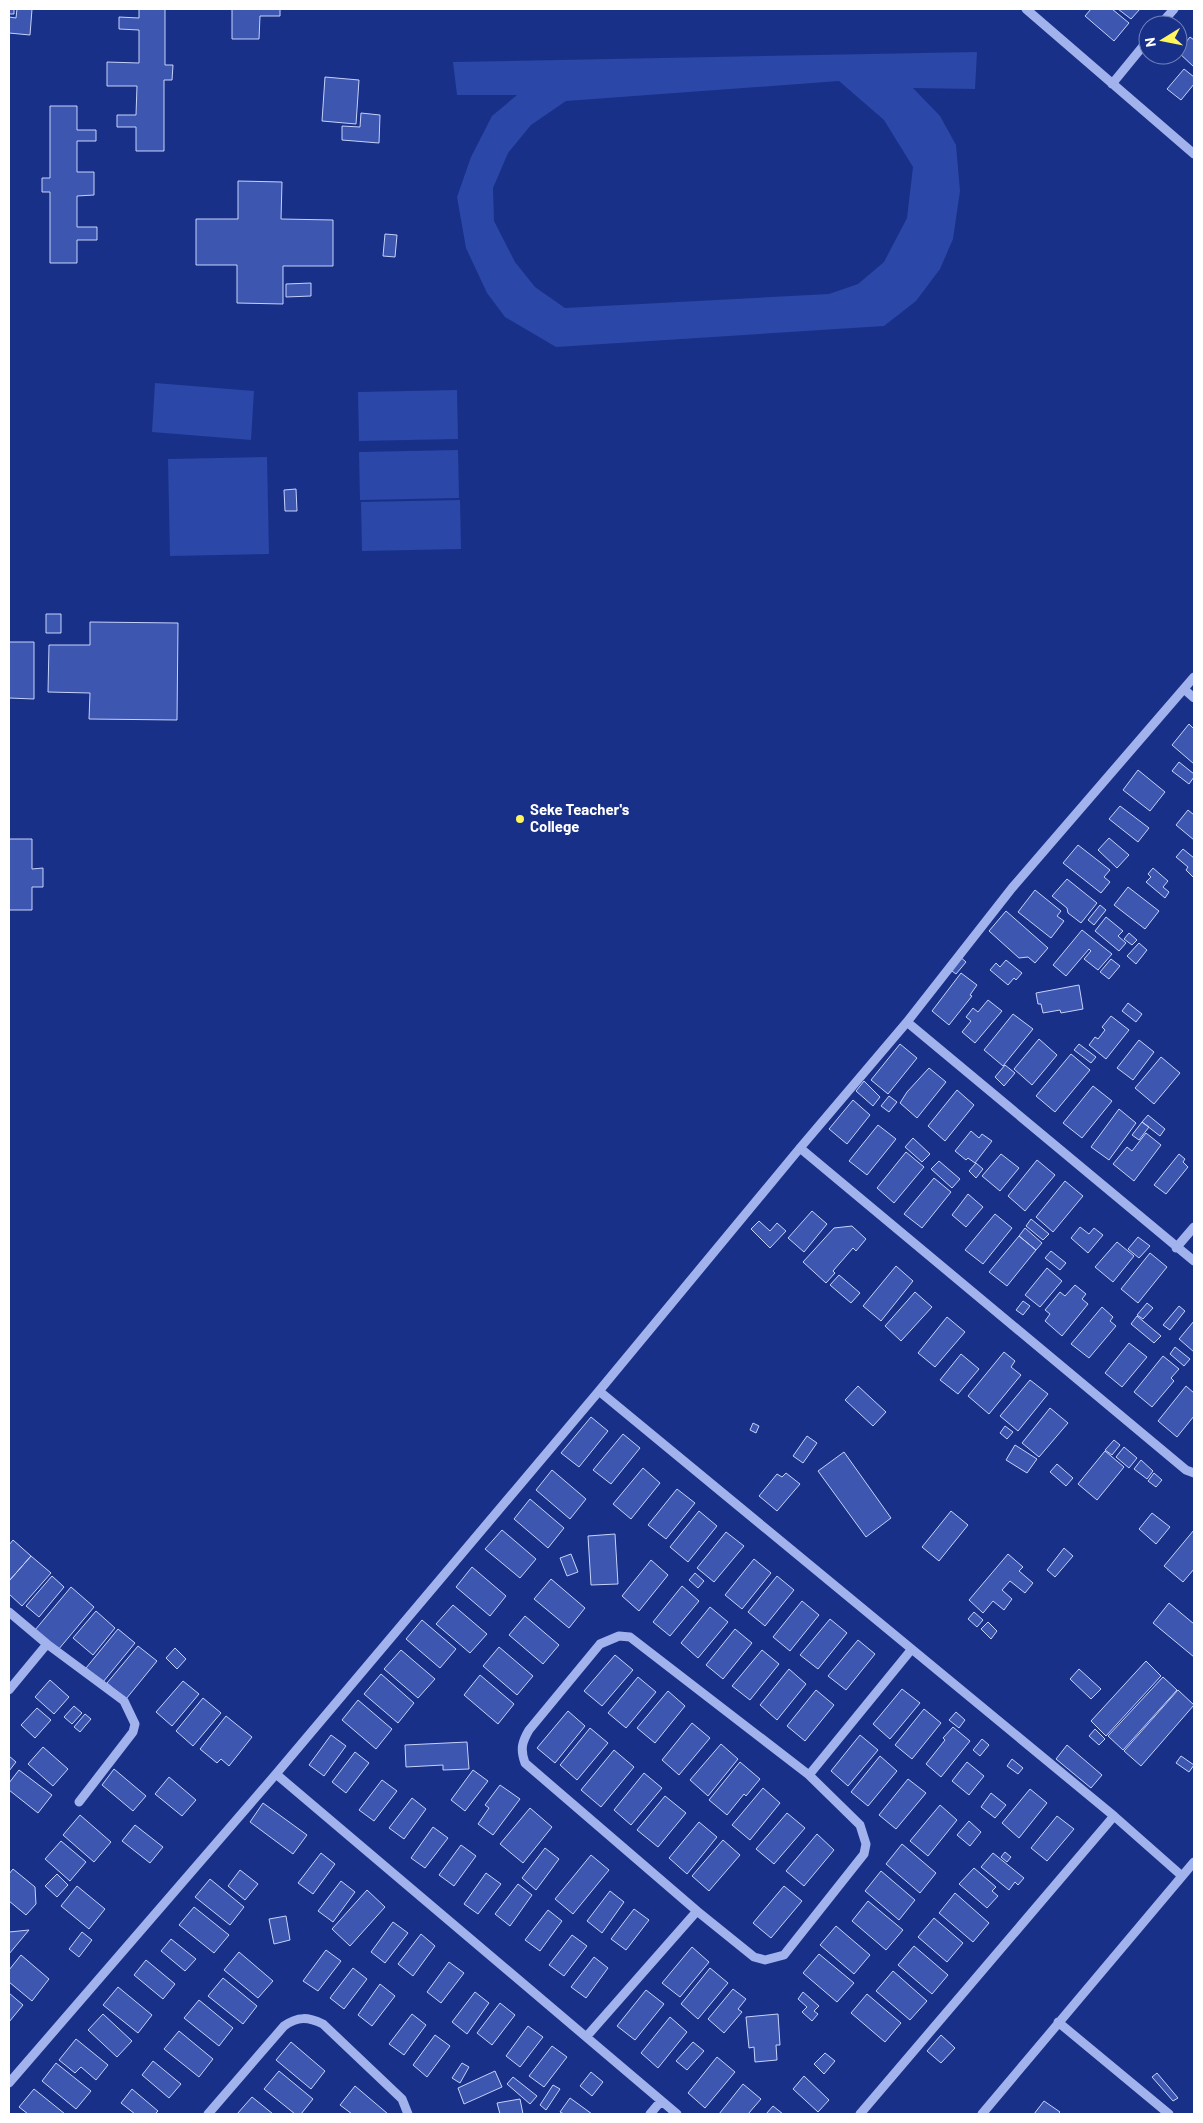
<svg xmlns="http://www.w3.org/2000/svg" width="1203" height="2123" font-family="Barlow,sans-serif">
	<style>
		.green { fill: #2b47a7; fill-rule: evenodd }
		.building { fill: #3d56b0; stroke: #c6d2fa }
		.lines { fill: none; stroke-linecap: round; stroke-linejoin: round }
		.minor { stroke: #a1b2ed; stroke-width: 9 }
		.poi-dot { fill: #fff55d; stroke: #183088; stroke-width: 2 }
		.labels { text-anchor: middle; stroke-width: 5; stroke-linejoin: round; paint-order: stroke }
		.poi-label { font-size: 15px; font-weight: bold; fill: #fff; stroke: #183088; text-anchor: start }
	</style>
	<rect width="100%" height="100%" fill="#183088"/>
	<!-- green -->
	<path class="green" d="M977,52L975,89L913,88L940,116L956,145L960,191L953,239L940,269L916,301L884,326L556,347L505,317L487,293L466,248L457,197L471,157L492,116L517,95H457L453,62ZM839,81L884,120L913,167L907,218L884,262L858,284L829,294L565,308L535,287L515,262L494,221L493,188L508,153L531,125L566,101Z
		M155,383L254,391L251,440L152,432Z
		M457,390L458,439L359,441L358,392Z
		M458,450L459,498L360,500L359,452Z
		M267,457L269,554L170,556L168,459Z
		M460,500L461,549L362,551L361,502Z"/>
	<!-- building -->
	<path class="building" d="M9,9H14V14H9Z
		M17,9H32L30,35L9,33V17L16,18Z
		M139,9H165V65H173L172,80H164V151H136V127H117V115H136L137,86H107V62L139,63V30L119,29V17L139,18Z
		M232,9H280V16H260L259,39H232Z
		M1091,9H1112L1129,23L1114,41L1085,16Z
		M1118,9H1140L1131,19Z
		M1190,37L1194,40V67L1178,52Z
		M1184,69L1194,77V84L1181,100L1167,89Z
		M325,77L359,80L356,124L322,121Z
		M50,106H77V130H96V141H77V172H94V195L77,196V227H97V240H77V263H50V192H42V178H50Z
		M361,113L380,115L379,143L342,140V126L360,127Z
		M238,181L282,182L281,219L333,220V266H283V304L237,303V265H196V219H238Z
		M385,234L397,235L395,257L383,256Z
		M311,283V296L286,297V284Z
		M296,489L297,511H285L284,490Z
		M46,614H61V633H46Z
		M90,622L178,623L177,720L89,719L90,693L48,692L49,645H90Z
		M9,642H34V699L9,698Z
		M1189,724L1194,729V764L1172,745Z
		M1179,762L1194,774V777L1189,784L1172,771Z
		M1138,770L1165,792L1150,811L1123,790Z
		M1120,806L1149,828L1138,842L1109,819Z
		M1188,810L1194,815V840L1176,825Z
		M1109,838L1129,855L1117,868L1098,850Z
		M9,839H32V869L43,868V887H32V910H9Z
		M1078,845L1110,870L1104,877L1110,882L1101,893L1063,863Z
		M1183,849L1194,858V878L1186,870L1188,867L1176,857Z
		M1153,868L1168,881L1163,887L1169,892L1165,898L1146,882L1151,877L1148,874Z
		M1067,879L1097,903L1081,923L1068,913L1067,908L1052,896Z
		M1128,887L1159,911L1145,929L1114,905Z
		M1035,890L1061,911L1057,916L1064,921L1051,938L1018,912Z
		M1100,905L1106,910L1094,925L1088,920Z
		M1006,911L1048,948L1035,963L1028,957L1019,958L989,931Z
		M1106,917L1123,931L1118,936L1126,943L1119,951L1095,931Z
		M1082,930L1112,954L1098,970L1084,959L1091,951L1089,949L1066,976L1053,965Z
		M1129,933L1137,940L1132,945L1124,939Z
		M1139,943L1147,950L1136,964L1127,956Z
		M958,955L966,962L956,974L948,968Z
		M1111,959L1120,966L1109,979L1100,972Z
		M1006,960L1022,973L1016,980L1014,978L1008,985L990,970L996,963L1000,967Z
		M961,973L977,985L970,995L972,996L949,1025L932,1011Z
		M1079,985L1083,1009L1061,1013L1060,1010L1043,1013L1041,1004H1038L1036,993Z
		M988,1000L1002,1011L975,1043L962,1032L971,1021L966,1017L973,1008L978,1012Z
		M1128,1003L1142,1014L1136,1022L1122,1011Z
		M1013,1014L1033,1029L1003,1066L984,1050Z
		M1111,1016L1129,1030L1106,1059L1089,1045L1095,1037L1098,1039L1105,1030L1102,1027Z
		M1039,1039L1057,1055L1032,1085L1014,1069Z
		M1139,1040L1154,1052L1133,1080L1117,1068Z
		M900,1044L917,1058L888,1094L871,1080Z
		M1079,1044L1096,1057L1091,1063L1074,1050Z
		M1071,1054L1090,1070L1055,1112L1036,1096Z
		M1161,1057L1180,1073L1154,1104L1135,1088Z
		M1005,1065L1015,1073L1004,1086L995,1077Z
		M929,1068L946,1082L917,1118L900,1103L907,1092Z
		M864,1081L880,1097L873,1106L856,1091Z
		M1093,1086L1112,1101L1082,1138L1063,1123Z
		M957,1090L974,1105L945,1141L928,1126Z
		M889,1096L897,1102L889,1112L881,1106Z
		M853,1100L870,1115L847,1144L829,1129Z
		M1119,1109L1136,1123L1109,1160L1091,1147Z
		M1148,1115L1165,1129L1160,1136L1142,1122Z
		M1142,1122L1149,1127L1139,1140L1132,1135Z
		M878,1125L896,1139L867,1175L849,1161Z
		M971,1131L979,1138L982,1134L992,1141L975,1163L968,1158L966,1160L955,1151Z
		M1146,1133L1161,1145L1134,1181L1113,1164L1127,1147L1132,1151Z
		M913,1138L930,1154L922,1162L905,1147Z
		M906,1152L924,1167L894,1203L877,1188Z
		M1001,1154L1019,1168L1000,1191L982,1176Z
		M1179,1154L1185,1159L1183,1162L1188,1167L1166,1194L1154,1185Z
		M1037,1160L1055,1175L1025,1211L1008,1196Z
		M939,1161L960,1179L952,1188L931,1169Z
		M976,1163L983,1169L976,1178L969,1171Z
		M934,1178L951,1192L922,1228L904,1214Z
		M1065,1181L1083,1196L1053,1232L1036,1217Z
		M968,1194L983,1207L966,1227L952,1215Z
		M812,1211L827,1224L804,1252L788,1238Z
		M995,1214L1012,1228L983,1264L965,1250Z
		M1031,1219L1049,1234L1043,1240L1026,1226Z
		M759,1221L770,1231L777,1223L786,1231L770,1248L751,1229Z
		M852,1226L866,1239L856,1251L853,1248L833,1271L835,1273L826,1283L803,1262L834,1228Z
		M1080,1227L1089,1234L1094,1228L1103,1235L1088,1253L1071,1238Z
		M1025,1228L1042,1243L1036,1250L1019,1236Z
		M1019,1236L1036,1250L1007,1286L989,1272Z
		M1138,1237L1150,1246L1139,1258L1128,1249Z
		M1117,1242L1134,1256L1113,1282L1095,1267Z
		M1051,1251L1066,1263L1060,1270L1045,1258Z
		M1150,1253L1167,1267L1138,1303L1121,1289Z
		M896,1266L913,1281L881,1321L863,1306Z
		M1047,1268L1062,1281L1040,1307L1025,1295Z
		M839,1275L860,1293L851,1303L830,1285Z
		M1075,1285L1086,1294L1082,1299L1088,1304L1062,1336L1045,1321L1050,1314L1045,1310L1060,1292L1065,1296Z
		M915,1292L932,1307L901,1341L885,1326Z
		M1023,1301L1030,1306L1023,1315L1016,1310Z
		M1147,1303L1153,1308L1143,1319L1137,1315Z
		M1179,1306L1185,1311L1170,1330L1163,1325Z
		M1102,1307L1113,1317L1110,1321L1116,1326L1089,1358L1071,1344Z
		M1137,1316L1161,1336L1154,1343L1131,1324Z
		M947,1317L965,1332L935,1367L918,1353Z
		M1194,1321V1352L1179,1339Z
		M1129,1343L1147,1357L1122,1387L1105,1373Z
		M1175,1347L1190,1359L1184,1366L1170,1354Z
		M1004,1352L1015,1361L1011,1367L1021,1375L989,1414L968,1396Z
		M961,1354L979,1369L958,1394L940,1380Z
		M1163,1356L1179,1369L1171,1378L1174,1381L1152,1407L1134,1392Z
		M1030,1380L1048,1394L1018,1431L1000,1416Z
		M858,1386L886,1412L873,1426L845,1400Z
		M1186,1386L1194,1393V1416L1177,1437L1158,1421Z
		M1050,1408L1068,1423L1039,1457L1022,1443Z
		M591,1417L608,1431L579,1467L561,1453Z
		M753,1423L759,1426L756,1433L750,1430Z
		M1005,1426L1013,1432L1007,1439L1000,1433Z
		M623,1434L640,1448L611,1484L593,1470Z
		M807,1436L817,1443L803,1463L793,1456Z
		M1114,1440L1120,1445L1112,1455L1105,1450Z
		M1015,1445L1037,1459L1027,1473L1006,1460Z
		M1124,1447L1137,1458L1129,1468L1116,1457Z
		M1105,1451L1124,1467L1097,1500L1078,1484Z
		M844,1452L891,1518L866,1537L818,1471Z
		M1141,1460L1153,1471L1147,1479L1134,1469Z
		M1057,1464L1073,1478L1066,1486L1050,1472Z
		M643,1468L660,1483L631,1519L613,1504Z
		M552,1470L586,1499L570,1519L536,1490Z
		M786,1473L800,1484L777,1511L759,1496L777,1474L782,1477Z
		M1154,1473L1162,1480L1156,1487L1148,1481Z
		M677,1489L695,1503L666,1539L648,1525Z
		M530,1499L564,1528L548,1548L514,1519Z
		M699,1511L717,1526L688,1562L670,1547Z
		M951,1511L968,1525L939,1561L922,1547Z
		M1152,1513L1170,1527L1156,1544L1139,1529Z
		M502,1530L536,1559L520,1578L485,1549Z
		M1194,1530V1569L1183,1582L1164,1566Z
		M726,1532L744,1546L714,1582L697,1568Z
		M615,1534L618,1584L591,1585L588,1536Z
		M13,1540L31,1556L9,1581V1545Z
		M1064,1548L1073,1556L1055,1577L1047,1570Z
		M571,1554L578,1572L567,1576L560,1558Z
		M1008,1554L1023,1567L1019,1571L1033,1583L1025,1593L1010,1581L1002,1590L1012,1599L1004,1610L993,1601L983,1613L969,1600Z
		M31,1556L51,1573L22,1606L9,1594V1581Z
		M754,1559L771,1573L742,1609L725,1595Z
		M651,1560L668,1575L639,1611L622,1596Z
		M472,1567L506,1596L490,1616L456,1587Z
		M695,1573L704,1581L698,1588L689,1580Z
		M52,1576L64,1587L39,1617L26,1606Z
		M777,1576L794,1590L765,1626L748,1612Z
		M551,1579L585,1608L569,1628L534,1599Z
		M682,1586L699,1601L670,1636L653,1622Z
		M71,1587L94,1607L58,1650L35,1630Z
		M802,1601L819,1615L790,1651L773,1637Z
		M1169,1603L1194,1624V1657L1153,1623Z
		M453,1605L487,1634L470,1653L436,1624Z
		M710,1607L728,1622L698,1658L681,1643Z
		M96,1611L115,1628L93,1655L73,1638Z
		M974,1612L983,1620L977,1627L968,1619Z
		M525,1616L559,1645L543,1664L509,1635Z
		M830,1619L847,1633L818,1669L800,1655Z
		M422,1620L456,1649L440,1668L406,1639Z
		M988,1622L997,1631L991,1639L981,1629Z
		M118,1629L135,1643L103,1682L86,1668Z
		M735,1629L752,1643L723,1679L706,1665Z
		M858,1640L875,1654L846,1690L828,1676Z
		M138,1646L157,1661L126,1699L107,1683Z
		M499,1647L533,1676L517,1695L483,1666Z
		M175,1648L186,1659L177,1669L166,1658Z
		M401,1650L435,1679L418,1698L384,1669Z
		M762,1650L779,1664L750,1700L732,1686Z
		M615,1655L633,1670L602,1706L584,1691Z
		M1146,1661L1161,1676L1106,1736L1091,1721Z
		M789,1669L806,1684L777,1720L760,1705Z
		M1079,1669L1101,1689L1091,1699L1070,1679Z
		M381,1674L414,1703L398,1723L364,1694Z
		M480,1675L514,1704L498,1724L464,1695Z
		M638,1677L656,1692L626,1728L608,1713Z
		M1163,1677L1177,1690L1123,1750L1108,1736Z
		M50,1680L69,1697L54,1714L35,1697Z
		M183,1681L199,1694L172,1726L156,1712Z
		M902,1689L920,1703L890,1739L873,1724Z
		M816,1690L834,1705L805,1741L787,1726Z
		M1178,1690L1194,1705L1141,1766L1124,1751Z
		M668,1691L685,1706L655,1743L637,1728Z
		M203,1698L221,1713L193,1746L176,1731Z
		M358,1700L392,1729L376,1749L342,1720Z
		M74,1706L82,1713L72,1724L64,1717Z
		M37,1708L51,1720L35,1738L21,1725Z
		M924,1709L941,1723L912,1759L895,1745Z
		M568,1711L585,1726L555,1763L537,1748Z
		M956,1712L965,1720L959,1728L949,1720Z
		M85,1714L91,1719L80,1732L74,1727Z
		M226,1716L252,1737L229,1766L221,1759L217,1763L200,1749Z
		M692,1723L710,1738L679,1775L662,1760Z
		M953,1727L970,1741L941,1777L926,1764L945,1740L943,1738Z
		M590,1728L608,1743L577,1780L560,1765Z
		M1095,1729L1105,1739L1099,1745L1089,1736Z
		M331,1735L346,1746L324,1776L309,1765Z
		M860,1735L878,1750L848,1786L831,1771Z
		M982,1739L989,1745L980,1756L973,1750Z
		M467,1742L469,1769L443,1770V1765L406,1767L405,1745Z
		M721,1744L738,1759L708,1796L690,1780Z
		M1067,1745L1102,1775L1091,1788L1056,1759Z
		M43,1747L68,1769L53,1786L28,1764Z
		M614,1750L634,1767L601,1807L581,1790Z
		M355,1752L369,1763L346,1793L332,1782Z
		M9,1756L16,1762L9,1771Z
		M880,1756L897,1771L868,1806L851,1792Z
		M1181,1756L1194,1765L1189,1772L1176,1763Z
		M1012,1759L1023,1768L1018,1774L1007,1766Z
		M740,1762L760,1779L746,1796L744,1794L727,1815L709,1800Z
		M967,1762L984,1776L969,1795L952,1781Z
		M114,1769L146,1796L133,1811L102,1785Z
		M19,1770L52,1795L38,1813L9,1790V1783Z
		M473,1770L488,1781L465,1811L451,1800Z
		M644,1773L662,1788L631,1825L614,1810Z
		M169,1777L196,1800L182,1816L155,1794Z
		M908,1779L926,1793L896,1829L879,1815Z
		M382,1780L397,1791L374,1821L359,1810Z
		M500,1785L520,1799L493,1835L478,1824L489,1808L485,1805Z
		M763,1788L780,1803L750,1840L732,1825Z
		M1030,1789L1047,1803L1019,1838L1002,1823Z
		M991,1793L1006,1805L995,1818L981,1807Z
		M665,1796L686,1813L658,1847L637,1830Z
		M412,1798L426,1809L404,1839L389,1828Z
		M263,1803L307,1835L293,1854L250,1822Z
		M940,1805L957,1820L928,1856L910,1841Z
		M530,1808L552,1827L523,1863L500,1844Z
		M787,1813L805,1828L774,1864L756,1849Z
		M80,1815L111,1842L94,1862L63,1835Z
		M1057,1816L1074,1829L1047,1861L1031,1848Z
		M969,1821L981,1832L970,1846L957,1835Z
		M699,1822L717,1837L687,1874L669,1858Z
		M135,1825L163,1847L150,1863L122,1841Z
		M433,1827L448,1838L425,1868L411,1858Z
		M817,1834L834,1850L804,1886L786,1871Z
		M723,1840L740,1855L709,1891L692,1876Z
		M61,1841L86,1862L70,1881L45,1859Z
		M902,1844L936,1873L920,1893L886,1864Z
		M461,1845L476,1856L454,1886L439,1875Z
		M545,1848L559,1859L536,1890L522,1878Z
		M1005,1852L1011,1857L1007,1862L1001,1857Z
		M321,1853L335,1864L313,1894L298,1883Z
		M993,1853L1024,1878L1018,1885L1015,1882L1009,1890L981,1867Z
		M591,1855L609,1870L573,1914L555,1899Z
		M974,1868L996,1887L992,1891L998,1896L987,1908L959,1884Z
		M13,1869L35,1887L36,1904L26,1915L9,1901V1874Z
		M240,1870L258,1884L245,1900L228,1886Z
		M881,1871L915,1900L899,1920L865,1891Z
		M486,1873L501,1884L478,1914L464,1904Z
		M57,1874L68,1885L57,1897L45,1886Z
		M210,1879L244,1907L230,1925L195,1897Z
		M341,1881L355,1892L333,1922L318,1911Z
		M518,1884L532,1895L510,1926L495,1914Z
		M77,1886L105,1909L89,1929L61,1906Z
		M784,1886L802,1901L771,1938L753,1923Z
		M367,1890L385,1907L350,1946L332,1929Z
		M610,1891L624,1902L602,1933L587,1921Z
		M955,1893L989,1923L973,1942L939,1913Z
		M868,1901L903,1930L886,1950L852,1921Z
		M194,1907L229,1935L214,1953L179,1925Z
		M634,1909L649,1920L626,1950L611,1939Z
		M548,1910L562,1921L540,1951L525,1940Z
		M286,1916L290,1940L274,1944L269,1919Z
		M934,1918L963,1943L947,1962L918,1937Z
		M393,1922L408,1933L385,1963L371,1952Z
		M836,1926L870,1955L854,1974L820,1945Z
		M29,1930L9,1954V1932Z
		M82,1932L92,1940L79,1957L69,1949Z
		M421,1934L435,1946L413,1976L398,1964Z
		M572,1935L587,1946L564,1976L549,1965Z
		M171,1939L196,1959L185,1971L161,1951Z
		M914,1946L948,1975L932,1994L898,1965Z
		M692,1947L709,1962L680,1997L662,1983Z
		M326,1950L341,1961L318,1991L303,1981Z
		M239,1952L273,1981L258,1998L224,1970Z
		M819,1954L854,1983L837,2002L803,1973Z
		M21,1955L49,1979L32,2001L9,1982V1970Z
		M594,1957L608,1968L586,1998L571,1987Z
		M146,1960L175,1984L163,1999L134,1975Z
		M449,1962L464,1973L441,2003L427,1992Z
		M353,1968L367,1979L344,2009L330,1998Z
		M710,1968L728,1983L698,2019L681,2004Z
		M893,1971L927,2001L910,2020L876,1991Z
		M223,1978L257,2006L243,2024L208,1996Z
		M380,1984L395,1996L372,2026L358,2015Z
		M118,1987L152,2015L138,2033L103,2005Z
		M733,1989L746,1999L738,2009L742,2012L724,2033L708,2019Z
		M646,1990L664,2004L635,2040L617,2026Z
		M475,1992L489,2003L467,2034L452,2022Z
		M803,1992L819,2006L814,2011L818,2014L812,2021L802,2012L807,2007L798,1999Z
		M9,1993L23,2005L9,2022Z
		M867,1994L901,2023L885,2042L851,2013Z
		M199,2000L233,2028L219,2046L184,2018Z
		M500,2003L515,2015L492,2045L477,2033Z
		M103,2014L132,2041L117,2057L88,2030Z
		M412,2014L426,2025L404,2055L389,2044Z
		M778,2014L780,2045H776L777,2060L755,2062L754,2047L749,2048L746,2017Z
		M670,2017L687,2032L658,2068L641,2053Z
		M528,2026L543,2037L520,2067L506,2056Z
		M179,2031L213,2059L199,2077L164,2049Z
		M435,2035L450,2046L427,2077L413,2065Z
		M941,2035L955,2048L941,2063L927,2051Z
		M76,2039L108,2065L96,2080L81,2067L75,2073L59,2060Z
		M291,2042L325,2071L311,2089L276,2060Z
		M693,2042L704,2051L687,2070L676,2061Z
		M552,2046L567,2057L544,2087L529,2076Z
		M825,2053L835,2061L824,2074L814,2064Z
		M717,2057L735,2072L705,2108L688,2093Z
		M153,2061L181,2084L169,2098L142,2075Z
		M56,2063L91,2091L76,2109L42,2081Z
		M462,2063L469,2067L460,2083L452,2078Z
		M279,2071L313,2099L301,2114H295L264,2089Z
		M495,2071L502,2087L464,2104L458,2088Z
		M591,2072L603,2082L592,2096L580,2086Z
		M1157,2073L1178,2098L1173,2101L1152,2077Z
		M804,2076L829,2100L818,2112L793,2089Z
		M513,2077L537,2096L530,2104L507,2084Z
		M743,2084L761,2099L748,2114H719Z
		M553,2085L560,2089L546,2110L540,2105Z
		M355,2086L388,2114H352L340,2105Z
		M34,2089L65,2114H28L19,2107Z
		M132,2089L158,2111L155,2114H135L121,2103Z
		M252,2097L273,2114H237Z
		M570,2098L592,2114H564L560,2112Z
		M520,2099L523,2114H500L497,2103Z
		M1044,2101L1060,2112L1058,2114H1034Z
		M773,2106L783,2114H766Z"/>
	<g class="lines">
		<!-- minor -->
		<path class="minor" d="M1026,9L1194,154
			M1160,25L1174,9
			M1112,84L1148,40
			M1184,689L1194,698
			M907,1022L1194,1261
			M800,1148L1186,1470L1194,1473
			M1176,1248L1194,1227
			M599,1391L1114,1816L1182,1876
			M9,1612L47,1644L124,1701L135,1724L133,1732L79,1802
			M619,1636L630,1637L809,1775L860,1825L866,1844L864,1854L784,1955L765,1960L754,1957L697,1911L525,1763C520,1749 522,1742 529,1730L600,1644Z
			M9,1690L47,1644
			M276,1774L677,2114
			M809,1775L911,1650
			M1058,2022L1169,2114
			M587,2036L697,1911
			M9,2083L276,1774L599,1391L800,1148L907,1022L1012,888L1194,677
			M208,2114L284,2026C298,2016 308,2017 323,2024L402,2099L408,2114
			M650,2114L661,2101
			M860,2114L1114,1816
			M982,2114L1194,1862"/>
	</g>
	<!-- markers -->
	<circle class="poi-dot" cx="520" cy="819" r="5"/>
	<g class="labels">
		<!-- poi labels -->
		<g class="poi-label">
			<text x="530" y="815">Seke Teacher's<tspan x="530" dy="17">College</tspan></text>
		</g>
	</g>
	<!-- border -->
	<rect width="1203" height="2123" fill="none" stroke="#ffffff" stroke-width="20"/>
	<!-- north arrow -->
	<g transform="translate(1163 40) rotate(260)"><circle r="24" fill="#183088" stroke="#7483b8"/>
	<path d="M0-4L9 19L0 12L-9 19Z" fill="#fff55d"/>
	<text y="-8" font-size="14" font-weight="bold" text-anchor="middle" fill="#ffffff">N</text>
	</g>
</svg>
